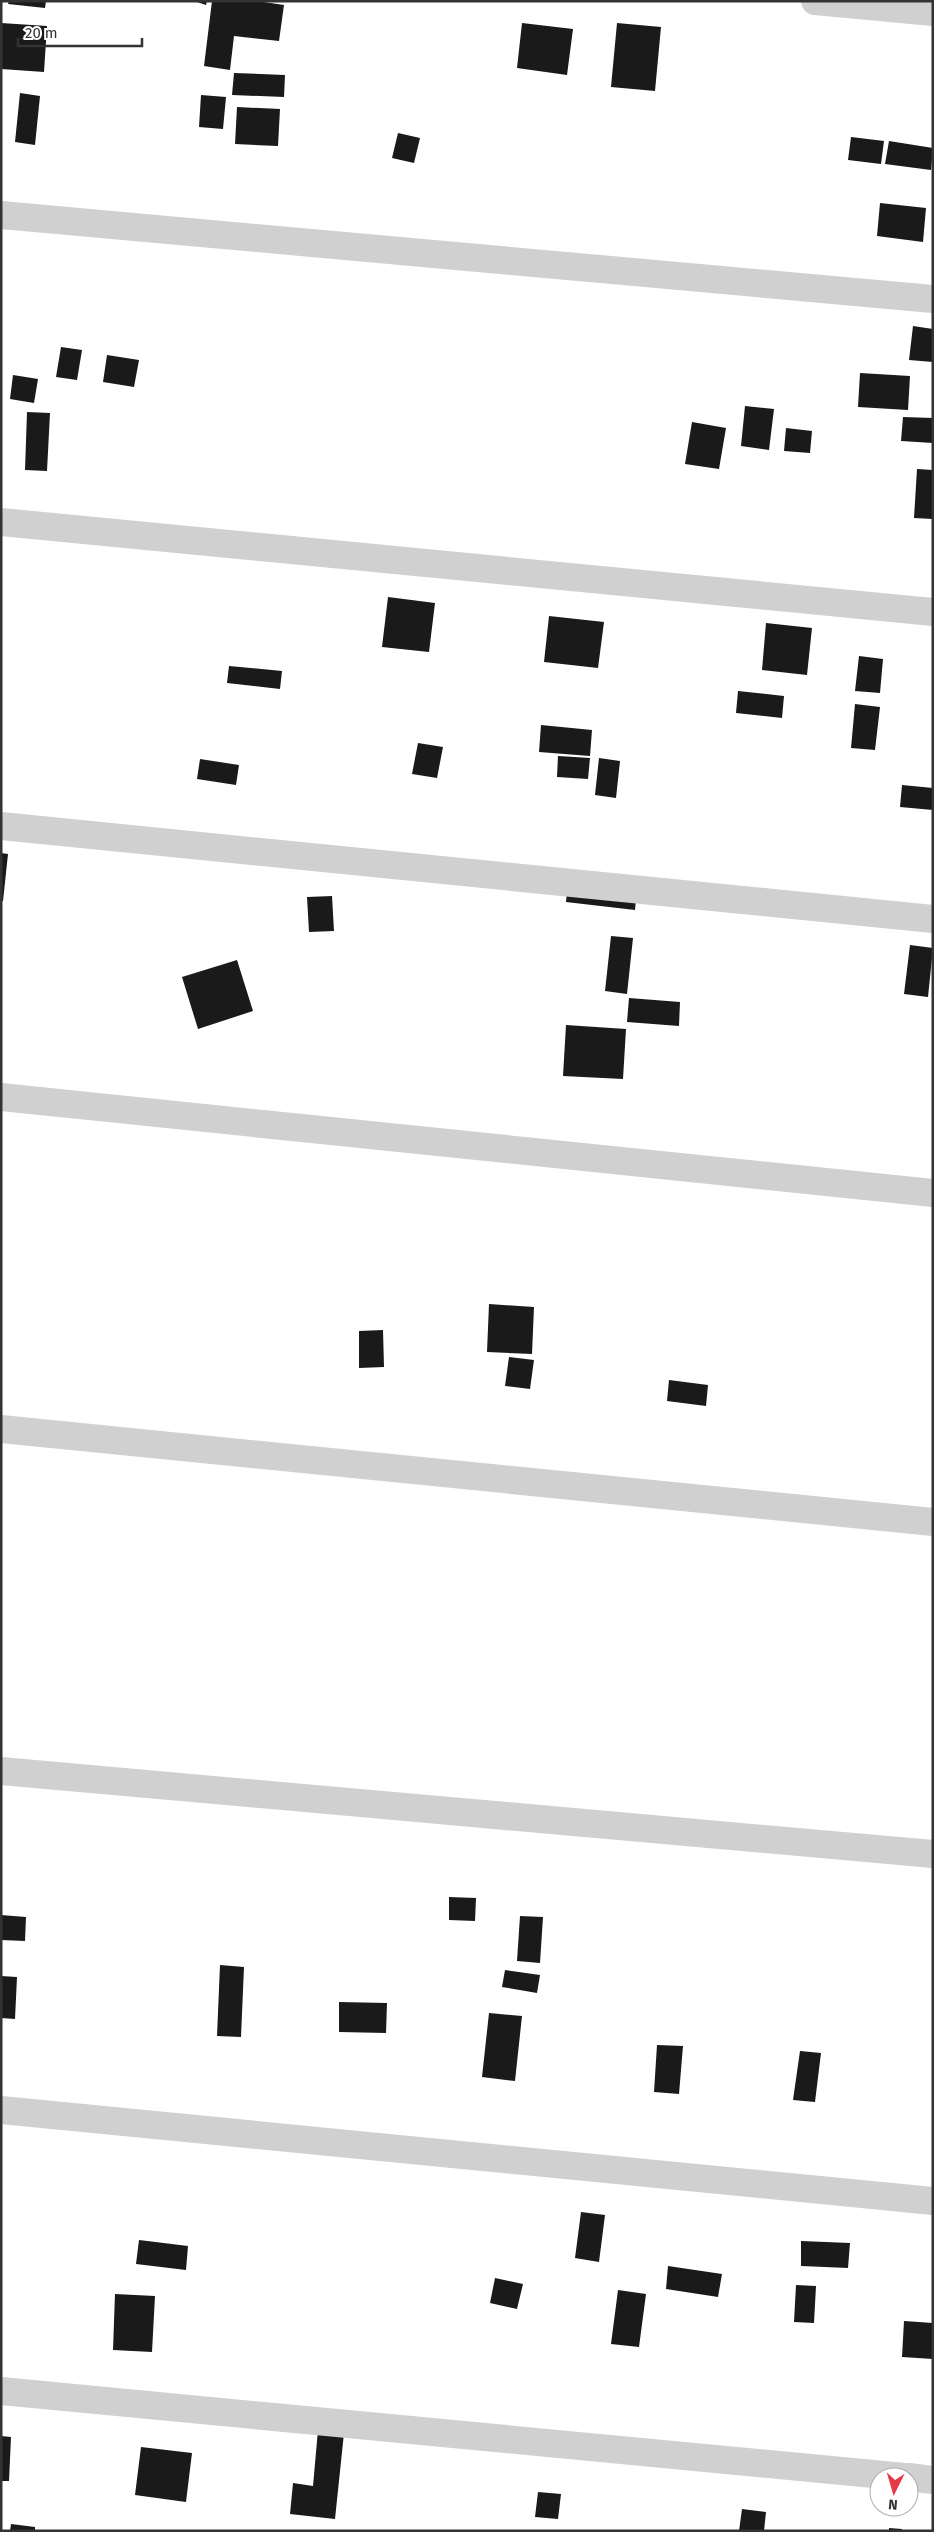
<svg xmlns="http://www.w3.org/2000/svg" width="934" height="2532" font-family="'Fira Sans',sans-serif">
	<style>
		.building { fill: #1a1a1a }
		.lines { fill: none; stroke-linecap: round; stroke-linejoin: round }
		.minor { stroke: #d0d0d0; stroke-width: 28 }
	</style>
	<rect width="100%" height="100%" fill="#fff"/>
	<!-- building -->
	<path class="building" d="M9,1H46L45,8L8,4Z
		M194,1H207L206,5Z
		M212,1H257L284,5L279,41L234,36L230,70L204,66Z
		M1,23L47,26L44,72L1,69Z
		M522,23L573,29L567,75L517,68Z
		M617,23L661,27L655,91L611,87Z
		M234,73L285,75L284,97L232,95Z
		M20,93L40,96L35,145L15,142Z
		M201,95L226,97L223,129L199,127Z
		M237,107L280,109L278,146L235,144Z
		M398,133L420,138L414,163L392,158Z
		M851,137L884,141L881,164L848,160Z
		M889,141L933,148L931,170L885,164Z
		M880,203L926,208L923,242L877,236Z
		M913,326L933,329V362L909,360Z
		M61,347L82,350L77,380L56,377Z
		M107,355L139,360L134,387L103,382Z
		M860,373L910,376L908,410L858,407Z
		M13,375L38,379L34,403L10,399Z
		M745,406L774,409L769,450L741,446Z
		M27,412L50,413L47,471L25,470Z
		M903,417L933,418V443L901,441Z
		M692,422L726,428L719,469L685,464Z
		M786,428L812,431L810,453L784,451Z
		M917,469L933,470V519L914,518Z
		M388,597L435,603L429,652L382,647Z
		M549,616L604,622L598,668L544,662Z
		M766,623L812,628L807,675L762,670Z
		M859,656L883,659L880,693L855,691Z
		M229,666L282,671L280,689L227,683Z
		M738,691L784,696L782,718L736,713Z
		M855,704L880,707L875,750L851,748Z
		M541,725L592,730L590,756L539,752Z
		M418,743L443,747L437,778L412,774Z
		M558,756L590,758L588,779L557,777Z
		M599,758L620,761L616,798L595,795Z
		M200,759L239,765L236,785L197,779Z
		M902,785L933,788V810L900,807Z
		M1,853L8,854L3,901H1Z
		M568,881L637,889L635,910L566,902Z
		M332,896L334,931L309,932L307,897Z
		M611,936L633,938L627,994L605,991Z
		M910,945L933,948L928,997L904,994Z
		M237,960L253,1011L198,1029L182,977Z
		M629,998L680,1002L679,1026L627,1022Z
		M566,1025L626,1029L623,1079L563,1076Z
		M489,1304L534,1307L532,1354L487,1352Z
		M383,1330L384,1367L359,1368V1331Z
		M509,1357L534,1360L530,1389L505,1386Z
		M669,1380L708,1385L706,1406L667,1401Z
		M449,1897L476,1898L475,1921L449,1920Z
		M1,1915L26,1917L25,1941L1,1940Z
		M520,1916L543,1917L540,1963L517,1961Z
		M220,1965L244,1967L241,2037L217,2036Z
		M505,1970L540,1975L537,1993L502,1987Z
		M1,1976L17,1977L15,2019L1,2018Z
		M339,2002L387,2003L386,2033L339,2032Z
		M489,2013L522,2016L515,2081L482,2077Z
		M657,2045L683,2046L679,2094L654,2092Z
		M800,2051L821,2053L815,2102L793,2100Z
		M581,2212L605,2215L599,2262L575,2258Z
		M139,2240L188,2246L186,2270L136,2264Z
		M801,2241L850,2243L848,2268L801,2266Z
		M668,2266L722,2274L718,2297L666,2289Z
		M495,2278L523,2284L517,2309L490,2303Z
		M796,2285L816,2286L814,2323L794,2322Z
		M618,2290L646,2294L639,2347L611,2344Z
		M115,2294L155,2296L152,2352L113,2350Z
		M904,2321L933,2323V2359L902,2357Z
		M318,2430L344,2433L335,2519L290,2514L293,2483L313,2486Z
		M1,2436L11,2437L9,2481H1Z
		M141,2447L192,2453L186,2502L135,2495Z
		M538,2492L561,2494L558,2519L535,2517Z
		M742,2509L766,2512L764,2531H739Z
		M11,2524L35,2527V2531H10Z
		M889,2528L902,2529V2531H889Z"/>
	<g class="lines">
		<!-- minor -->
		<path class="minor" d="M815,1L933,12
			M1,215L933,299
			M1,522L933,612
			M1,826L933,919
			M1,1097L933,1193
			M1,1429L933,1522
			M1,1771L933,1854
			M1,2110L933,2201
			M1,2391L905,2477
			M909,2477L933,2480"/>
	</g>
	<!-- border -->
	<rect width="934" height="2532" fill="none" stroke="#333333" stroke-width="5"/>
	<!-- north arrow -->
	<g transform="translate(894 2492) rotate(185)"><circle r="24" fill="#ffffff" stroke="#adadad"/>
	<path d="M0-4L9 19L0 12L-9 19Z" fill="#e63946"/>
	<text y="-8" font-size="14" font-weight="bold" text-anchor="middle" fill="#333333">N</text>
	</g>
	<!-- scale -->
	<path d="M18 38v8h124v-8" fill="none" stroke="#333333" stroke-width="2.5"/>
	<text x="25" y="38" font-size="15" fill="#333333" stroke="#ffffff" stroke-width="4" paint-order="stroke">20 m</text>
</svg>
